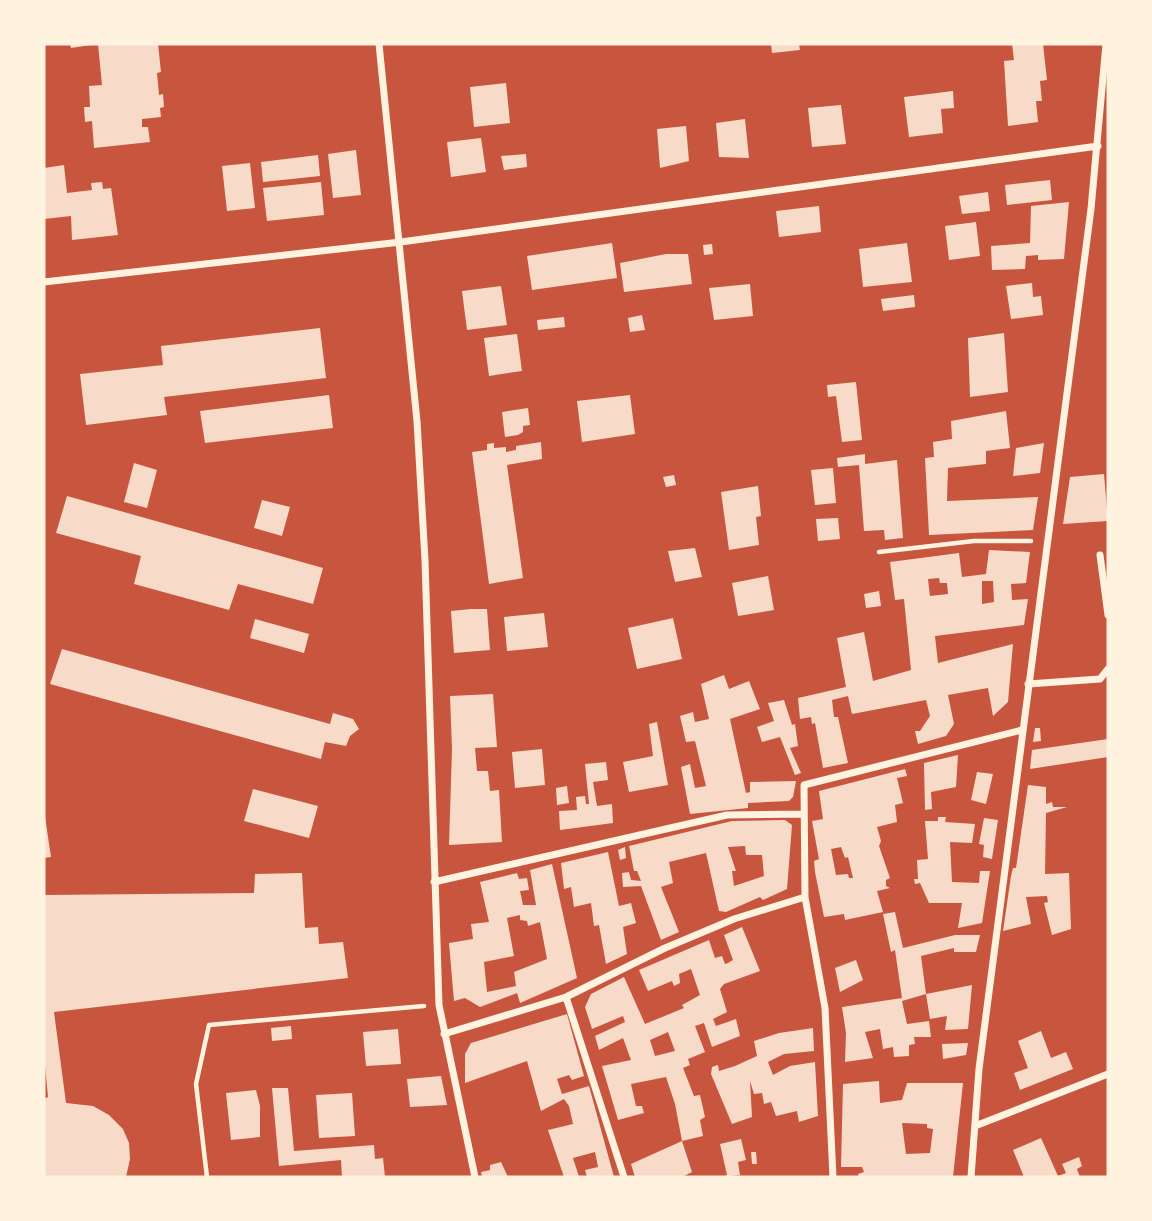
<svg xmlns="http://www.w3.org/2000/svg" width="1152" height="1221" font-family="'Libre Baskerville',serif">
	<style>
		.building { fill: #f7dbc8; fill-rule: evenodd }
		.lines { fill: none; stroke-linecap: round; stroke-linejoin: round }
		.path { stroke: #fff3e0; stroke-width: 4.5 }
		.minor { stroke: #fff3e0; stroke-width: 7 }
	</style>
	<rect width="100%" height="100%" fill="#c8553d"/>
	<!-- building -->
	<path class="building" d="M70,44H91V45L71,48Z
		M98,44H158L161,72L157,73L159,95L163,94L164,107L160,108L161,117L142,119V127H148L150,142L94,148L92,121L85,122L84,107H90L89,86L102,85Z
		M771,44H799L800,50L772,53Z
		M1012,44H1043L1047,80L1040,81L1042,101H1036L1038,122L1008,126L1004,61L1014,60Z
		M506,83L510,123L474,127L470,87Z
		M953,91L954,108L941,109L943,133L909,137L904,97Z
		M841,105L846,144L812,147L808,108Z
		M745,119L749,158L719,157L716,123Z
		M686,126L689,161L660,168L657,129Z
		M481,138L486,172L451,177L447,142Z
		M356,150L361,195L333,198L328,154Z
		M526,154L527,167L504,170L501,156Z
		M318,155L320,176L263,182L261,162Z
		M250,163L255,208L227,211L222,166Z
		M64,165L67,193L92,190L91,183L102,182L103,189L111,188L118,235L72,240L71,216L44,219V168Z
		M1050,180L1052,200L1007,205L1005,185Z
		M321,182L324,215L267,221L263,188Z
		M988,192L990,211L962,214L959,196Z
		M1069,202L1064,259L1038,260V255L1026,256L1025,269L992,270L991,246L1030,243L1031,206Z
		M819,206L821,232L779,237L776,211Z
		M976,222L980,256L949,260L945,226Z
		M612,243L617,278L532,290L527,256Z
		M907,243L912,282L863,287L859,249Z
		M712,244L713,254L704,255L703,245Z
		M666,254H688L692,284L624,292L620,263Z
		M1032,283L1033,297L1041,296L1043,315L1011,319L1006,286Z
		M750,284L753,316L714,320L709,288Z
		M501,286L507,325L467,330L462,291Z
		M914,295L915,307L883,311L881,299Z
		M642,315L645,330L630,332L628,318Z
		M564,317L565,327L538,330L537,320Z
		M320,328L326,378L164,397L167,415L86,425L80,374L163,365L161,346Z
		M1004,333L1008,392L970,397L968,338Z
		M517,334L522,371L489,376L484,338Z
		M856,382L862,440L842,442L836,396L828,397L827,385Z
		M329,395L333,428L205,443L200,411Z
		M630,395L635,434L582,442L577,401Z
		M528,408L530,425L523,426V432L518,435L505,437L502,412Z
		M1006,411L1010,448L986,451V464L948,468L947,501L1038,497L1033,530L929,535L925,458L934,457L933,442L952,439L951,421Z
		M541,442L542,459L507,465L523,578L489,584L472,452L487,450V444L494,443V448L506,447V452L516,450V446Z
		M1044,443L1040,473L1013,476L1016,448Z
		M865,454V464L897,460L903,538L885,540L884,530L864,531L859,465L838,467L837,458Z
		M134,463L157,470L147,508L124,502Z
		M833,468L836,503L815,505L811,470Z
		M1104,474L1108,521L1063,524L1070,477Z
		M674,475L676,485L666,487L663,477Z
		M758,486L761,516L756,517L759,545L729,550L721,492Z
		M67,496L323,568L313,604L238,584L229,610L134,584L141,556L56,533Z
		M262,500L290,507L282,536L254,528Z
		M838,518L840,539L818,541L816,519Z
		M695,548L702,577L675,582L668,551Z
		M989,550L1030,552L1026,583L1011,584L1012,600L1028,599L1024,625L935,636L938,663L1013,644L1008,702L993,716L988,688L948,695L954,724L946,736L918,744L915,731H920L930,716L926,700L852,714L848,696L832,700L834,717H838L848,763L823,768L815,723L812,724L811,717L800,719L798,698L846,687L837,638L864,632L873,681L911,670L904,599L895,600L890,562L959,553L962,577L986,574ZM939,578L940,583H947L948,594L930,596L928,579ZM982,581H993L994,602L982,604Z
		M768,576L774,610L738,616L732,583Z
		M879,591L881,606L866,608L864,594Z
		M471,609H487L490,650L454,653L451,611Z
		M544,613L548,647L507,651L504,617Z
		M673,618L682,659L637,669L628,628Z
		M255,619L309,634L304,653L250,638Z
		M62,649L330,724L333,713L353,719L359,729L350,736L346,746L325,742L321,759L50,684Z
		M724,675L729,689L749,681L760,709L730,719L746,793L750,792V782L796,781L793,797L789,801L748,803V808L690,814L681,767L690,764L695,788L706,786L695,741L686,742L680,716L693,712L695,722L709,719L701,684Z
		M493,694L497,747L475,748L477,771H488L490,791L499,790L502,842L449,845L452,749L450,696Z
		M784,700L792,725L795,724L798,746L790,748L801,773L795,775L780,737L762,742L757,727L774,721L768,703Z
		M657,722L668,785L629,792L623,762L653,756L649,724Z
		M1035,728H1040L1041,741L1033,742Z
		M1108,739V757L1030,769L1032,750Z
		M542,749L545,785L515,788L512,752Z
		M958,755L956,787L931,792L932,809L925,810L924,763Z
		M606,762L608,780L593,782L597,806L612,804L613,823L560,830L559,811L577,810L576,797L585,796L586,804H589L585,764Z
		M905,769L907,776L897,778L903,803L895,805L897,822L877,827L881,841L879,846L890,878L886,880V886L890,888L877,891L883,912L845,920L844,914L824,917L815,872L814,861L819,859L812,821L823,819L819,791ZM841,847L845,858L848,857L853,878H849L848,874L836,875L831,849Z
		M977,772L993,774L986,804L971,800Z
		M1028,785L1046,787V804L1052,802L1053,807H1067L1046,813L1045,874L1069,873L1071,929L1052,935L1044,903L1048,902L1047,896L1026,897L1031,924L1003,931L1011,876L1013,868H1016Z
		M567,786L569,803L557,805L556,788Z
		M253,789L318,806L309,838L244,821Z
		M44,810L51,857L44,858Z
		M938,817H946L945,822L975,824L972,843L950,842L952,882L979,883L980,871H990L982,923L958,928L962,903H929L920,883L915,884L914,879H918L917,860L928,859L925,821H938Z
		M984,818L998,820L992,859L983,857L984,845L979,844Z
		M785,820L792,825L787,889L763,900L760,897L726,912L719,911L706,853L669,862L673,883L661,887L679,932L661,940L641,886L623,887L622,873L629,872L631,880L641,881L637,871H634L629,846L732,821ZM745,846L746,855H762L764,876L734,886L732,871H736L728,847Z
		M625,847L626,858L620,860L618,850Z
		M608,852L619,906L631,903L636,923L623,927L627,954L606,964L599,925L594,926L591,903L574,907L571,887L564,889L561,863Z
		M552,864L577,978L520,1003L517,993L480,1007L465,998L454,1001L449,943L473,939L471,924L489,922L480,882L517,873L519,879L527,878L529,890L520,891L523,905H536L530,870ZM520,915V920L527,921L528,926L540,922L547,959L514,972L516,986L487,992L484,962L514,956L507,918Z
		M302,873L305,928L318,927L319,944L343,942L348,978L54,1012L66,1103L93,1106L109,1115L123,1129L129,1143L130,1159L126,1177H44V1099L48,1097L44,1054V895L254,893L255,874Z
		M895,912L903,948L955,935H980L976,952H954V948L921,956L926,994L902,1001L907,1024L929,1021L931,1037H914L915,1044L909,1045V1056L894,1057L893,1047L883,1049L880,1029L865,1032L873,1058L845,1062L846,1033L842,1007L902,998L895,950L891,952L883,914Z
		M742,927L760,971L724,984L720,989L727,1012L713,1019L716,1026L736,1019L740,1036L712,1047L704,1023L695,1026L705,1052L688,1059L690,1065L683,1068L694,1096L700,1095L705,1117L700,1120L703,1136L682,1141L692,1172L682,1177H635L631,1164L682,1141L675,1104L666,1077L631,1084L636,1106H642L644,1113L618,1120L602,1066L631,1060L623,1038L599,1050L595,1036L625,1022L623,1016L592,1029L585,1007L591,994L624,977L645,1024L684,1008L682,1005L700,995L691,969L679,974L680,983L674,986L672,981L648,991L639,970L709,940L715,958L722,956L725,964L728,963L733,960L724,935ZM668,1032L675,1051L655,1056L650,1040Z
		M856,960L863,980L840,992L835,968Z
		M972,985L968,1029L945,1030L947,1016L930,1019L926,994Z
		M567,1014L584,1076L572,1080L569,1075L557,1079L562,1094L589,1086L614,1177H587L585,1170L598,1167L595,1152L573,1158L579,1177H564L548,1130L573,1124L569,1106L564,1099L541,1111L527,1061L465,1083V1054L471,1043Z
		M291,1026L292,1039L272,1041L271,1028Z
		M813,1028L814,1051L784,1054L768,1062L773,1075L790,1066L815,1062L818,1116L799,1122L797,1111L776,1116L771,1102L764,1104L762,1093L754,1094L750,1081L752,1117L732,1124L711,1074L712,1067L718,1065L719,1071L735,1066L757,1056L754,1041L779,1033Z
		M398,1029L401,1064L366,1066L363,1032Z
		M1041,1031L1051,1058L1066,1052L1073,1069L1020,1090L1014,1073L1028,1068L1018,1041Z
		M968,1043L966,1055L943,1059L942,1044Z
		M441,1076L447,1105L410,1107L407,1079Z
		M879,1081L880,1103L902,1100L907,1083H963L953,1177H859L858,1174L864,1172L862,1167H841L843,1084ZM902,1123L927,1124V1128L933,1129L930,1153L906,1154Z
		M272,1088H288L294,1151L374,1145L375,1159L383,1158L385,1177H342L341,1160L279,1166Z
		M256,1090L260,1106V1137L231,1140L226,1093Z
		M352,1093L355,1136L319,1138L316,1095Z
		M1041,1138L1058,1176L1066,1173L1062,1164L1079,1157L1082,1166L1077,1169L1080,1177H1024L1013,1150Z
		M741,1139L746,1160L738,1162L740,1175L722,1177L727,1175L720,1144Z
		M751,1152H756L757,1164H752Z
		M501,1162L508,1177H482L481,1172L490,1170V1165Z"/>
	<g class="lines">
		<!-- path -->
		<path class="path" d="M879,552L974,541H1031
			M207,1177L196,1084L209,1025L424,1006"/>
		<!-- minor -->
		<path class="minor" d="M379,44L417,421L425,560L439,1005L475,1177
			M44,282L401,242L1098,146
			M1100,555L1108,615
			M1028,684L1100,679L1108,669
			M434,882L727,815L804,814
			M566,997L624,1177
			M444,1034L566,997L665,948L734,919L805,897
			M975,1126L1108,1074
			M833,1177L825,1008L805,897L804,785L1022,730
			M971,1177L979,1069L1091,209L1106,44"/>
	</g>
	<!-- border -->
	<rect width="1152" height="1221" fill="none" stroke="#fff3e0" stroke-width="91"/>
</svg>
